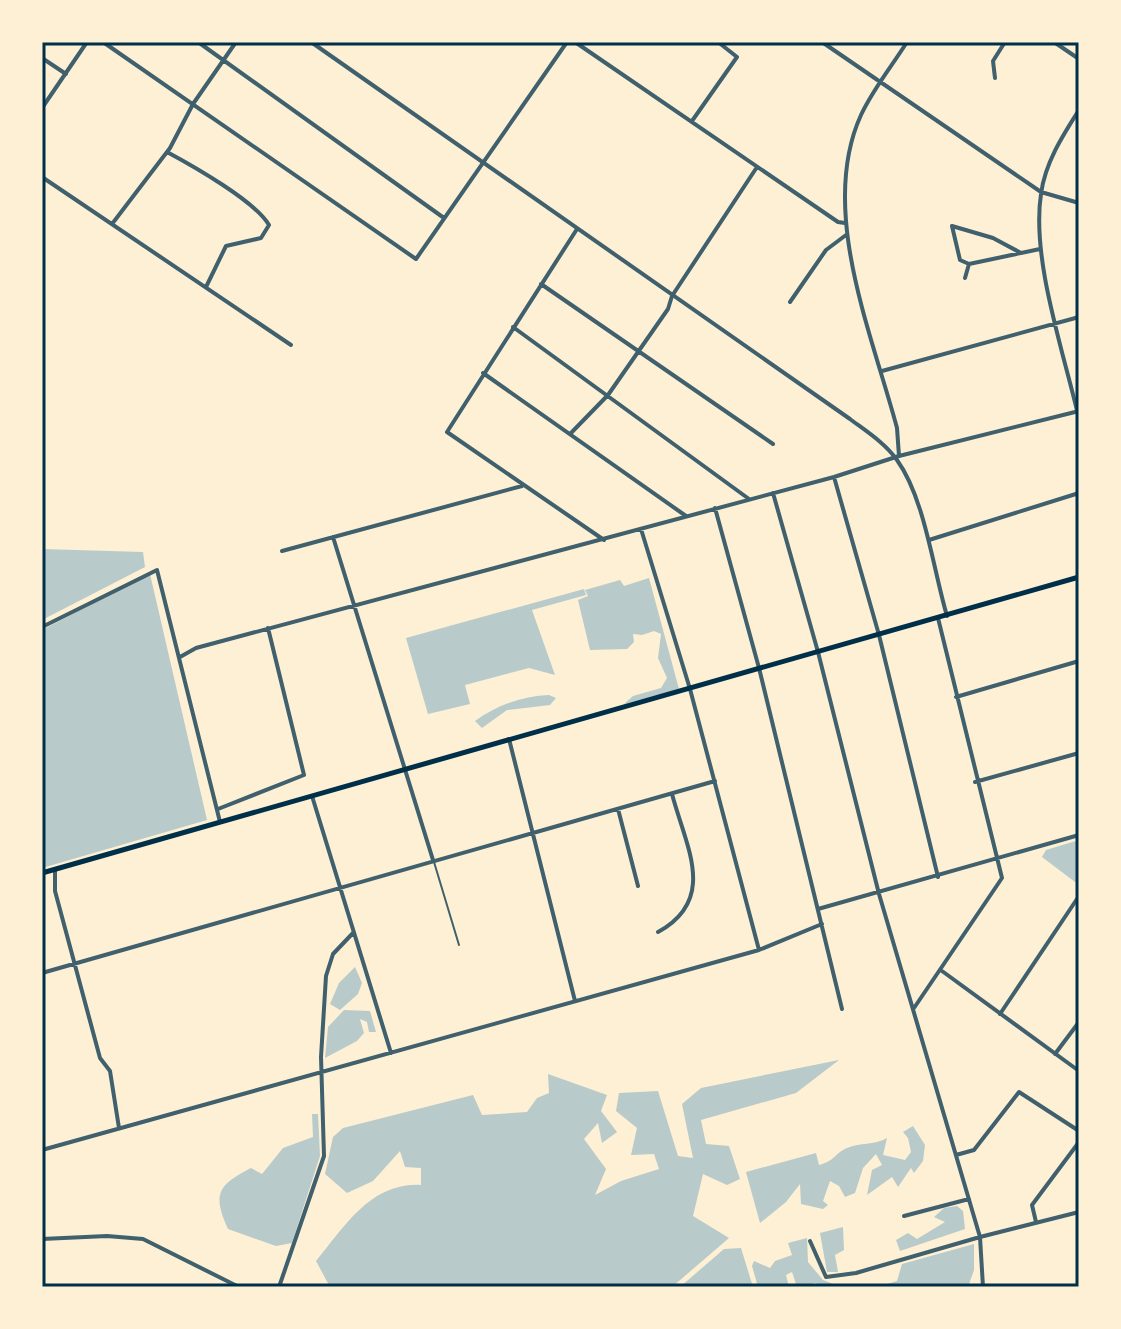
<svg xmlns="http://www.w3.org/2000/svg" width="1121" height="1329" font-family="Commissioner,sans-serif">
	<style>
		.green { fill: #b9caca }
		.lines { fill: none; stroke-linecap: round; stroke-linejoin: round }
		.service { stroke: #3f606c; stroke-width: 2 }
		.minor { stroke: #3f606c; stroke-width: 4 }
		.tertiary { stroke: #3f606c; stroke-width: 4 }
		.secondary { stroke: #003049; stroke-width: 5 }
		.neatline { fill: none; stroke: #003049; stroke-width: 3 }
	</style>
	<rect width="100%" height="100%" fill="#fdf0d5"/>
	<!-- green -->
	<path class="green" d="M42,549L143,552L145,567L42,620Z
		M150,574L207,820L42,868V630Z
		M649,578L679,689L624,704L633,696L661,688L667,678L658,658L661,634L654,631L642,635L633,634L634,642L627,649L590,650L578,600L588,596L585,590L620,580L624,586Z
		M584,589L586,595L532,610L555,675L529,668L465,685L470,704L428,714L406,638Z
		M549,695L556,698L550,705L507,710L482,728L475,721C497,705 523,696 549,695Z
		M1079,840V885L1042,857L1046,850Z
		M355,967L362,983L358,994L340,1010L330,1004L339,983Z
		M344,1010L370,1011L376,1032H369L367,1022L360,1019L364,1033L357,1041L325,1058L328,1027Z
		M839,1060L796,1093L701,1120L706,1144L729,1146L740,1179L727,1185L703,1174L693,1216L729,1238L672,1287H330L316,1261C345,1226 371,1182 421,1185V1168L405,1167L400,1151L373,1181L347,1193L325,1174L333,1137L343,1128L473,1095L482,1115L527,1112L537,1098L549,1093L548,1074L607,1095L601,1111L617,1132L602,1143L598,1123L584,1139L606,1169L595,1195L621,1181L659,1169L654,1154L631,1155L637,1128L616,1111L619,1093L658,1091L678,1156L693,1158L682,1104L701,1088Z
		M312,1114H318L320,1156L292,1243L276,1246L228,1229C212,1194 218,1185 251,1168L262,1174L283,1148L313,1137Z
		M913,1126L925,1145L923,1161L914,1173L911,1168L898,1187L892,1177L867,1195L872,1170L882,1165L876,1154L863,1168L855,1193L845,1197L839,1186L830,1181L823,1201L828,1205L823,1209L801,1204L800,1184L786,1202L760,1223L746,1172L816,1153L819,1165C835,1161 835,1153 847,1148C861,1142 873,1146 887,1138L883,1155L905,1160L911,1152L908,1138L903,1132Z
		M957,1206L963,1211L965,1229L900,1251L896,1240L908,1233L917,1239L945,1222L934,1217L944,1208Z
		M843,1227L844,1250L835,1255L838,1272H827L820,1233Z
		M807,1238L808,1262L823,1280L841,1287H822L816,1283L797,1287L792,1272L786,1275L789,1287H758L752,1266L754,1261L770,1268L775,1261L792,1255L788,1243Z
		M974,1244V1270L968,1287H877L897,1281L902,1264Z
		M741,1248L753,1287H680L724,1249Z"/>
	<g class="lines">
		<!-- service -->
		<path class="service" d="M434,862L459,945"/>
		<!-- minor -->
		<path class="minor" d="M103,42L416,259L567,42
			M198,42L444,218
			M575,42L838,222L845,223
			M822,42L1041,192L1079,203
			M1054,42L1079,59
			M42,58L66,74
			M995,78L993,61L1005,42
			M42,108L87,42
			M1079,110C1063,135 1045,163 1041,194C1031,259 1064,353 1079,419
			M692,121L737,57L718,42
			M167,152C193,166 255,201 269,225L261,238L226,246L206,287
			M42,177L291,345
			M112,224L170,148L193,104L236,42
			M577,229L447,432L604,540
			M969,264L960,260L952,226L993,238L1021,253
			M965,278L969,264L1040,249
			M541,284L773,444
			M790,302L826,250L846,235
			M513,327L749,499
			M882,371L1079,317
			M483,373L686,516
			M571,433L608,395L668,309L672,296L757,167
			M899,456L1079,411
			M834,477L879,635L938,877
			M773,493L818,652L879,894L980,1237L983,1287
			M715,508L759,668L842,1009
			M641,529L690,689L759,950
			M333,537L433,860
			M929,540L1079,493
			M282,551L522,486
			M42,627L157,570L220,822
			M180,657L196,648L834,477L899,456L897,428C872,334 818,209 861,115C873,89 892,66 907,42
			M956,697L1079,661
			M509,739L575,1001
			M975,782L1079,753
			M312,796L391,1053
			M218,809L304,775L268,628
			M618,809L638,886
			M55,869V891L100,1058L110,1071L119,1128
			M818,909L1079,835
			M658,932C718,899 686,847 672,794
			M942,971L1079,1071
			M42,973L715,781
			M914,1008L1002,878L938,618
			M1000,1014L1079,896
			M1055,1054L1079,1022
			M42,1150L759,950L822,924
			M956,1155L974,1150L1019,1092L1079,1131
			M904,1216L969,1199
			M1036,1222L1032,1205L1079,1142
			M42,1239L107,1236L143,1239L239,1287
			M810,1241L826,1277L856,1273L980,1237
			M279,1287L324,1156L321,1057L326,976L333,954L353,933"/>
		<!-- tertiary -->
		<path class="tertiary" d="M311,42L850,419C866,431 885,443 897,460C925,499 933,569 947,616
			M980,1237L1079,1212"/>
		<!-- secondary -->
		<path class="secondary" d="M42,873L1079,577"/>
	</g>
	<!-- border -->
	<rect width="1121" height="1329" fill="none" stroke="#fdf0d5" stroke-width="88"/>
	<rect x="44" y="44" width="1033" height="1241" class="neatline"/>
</svg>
